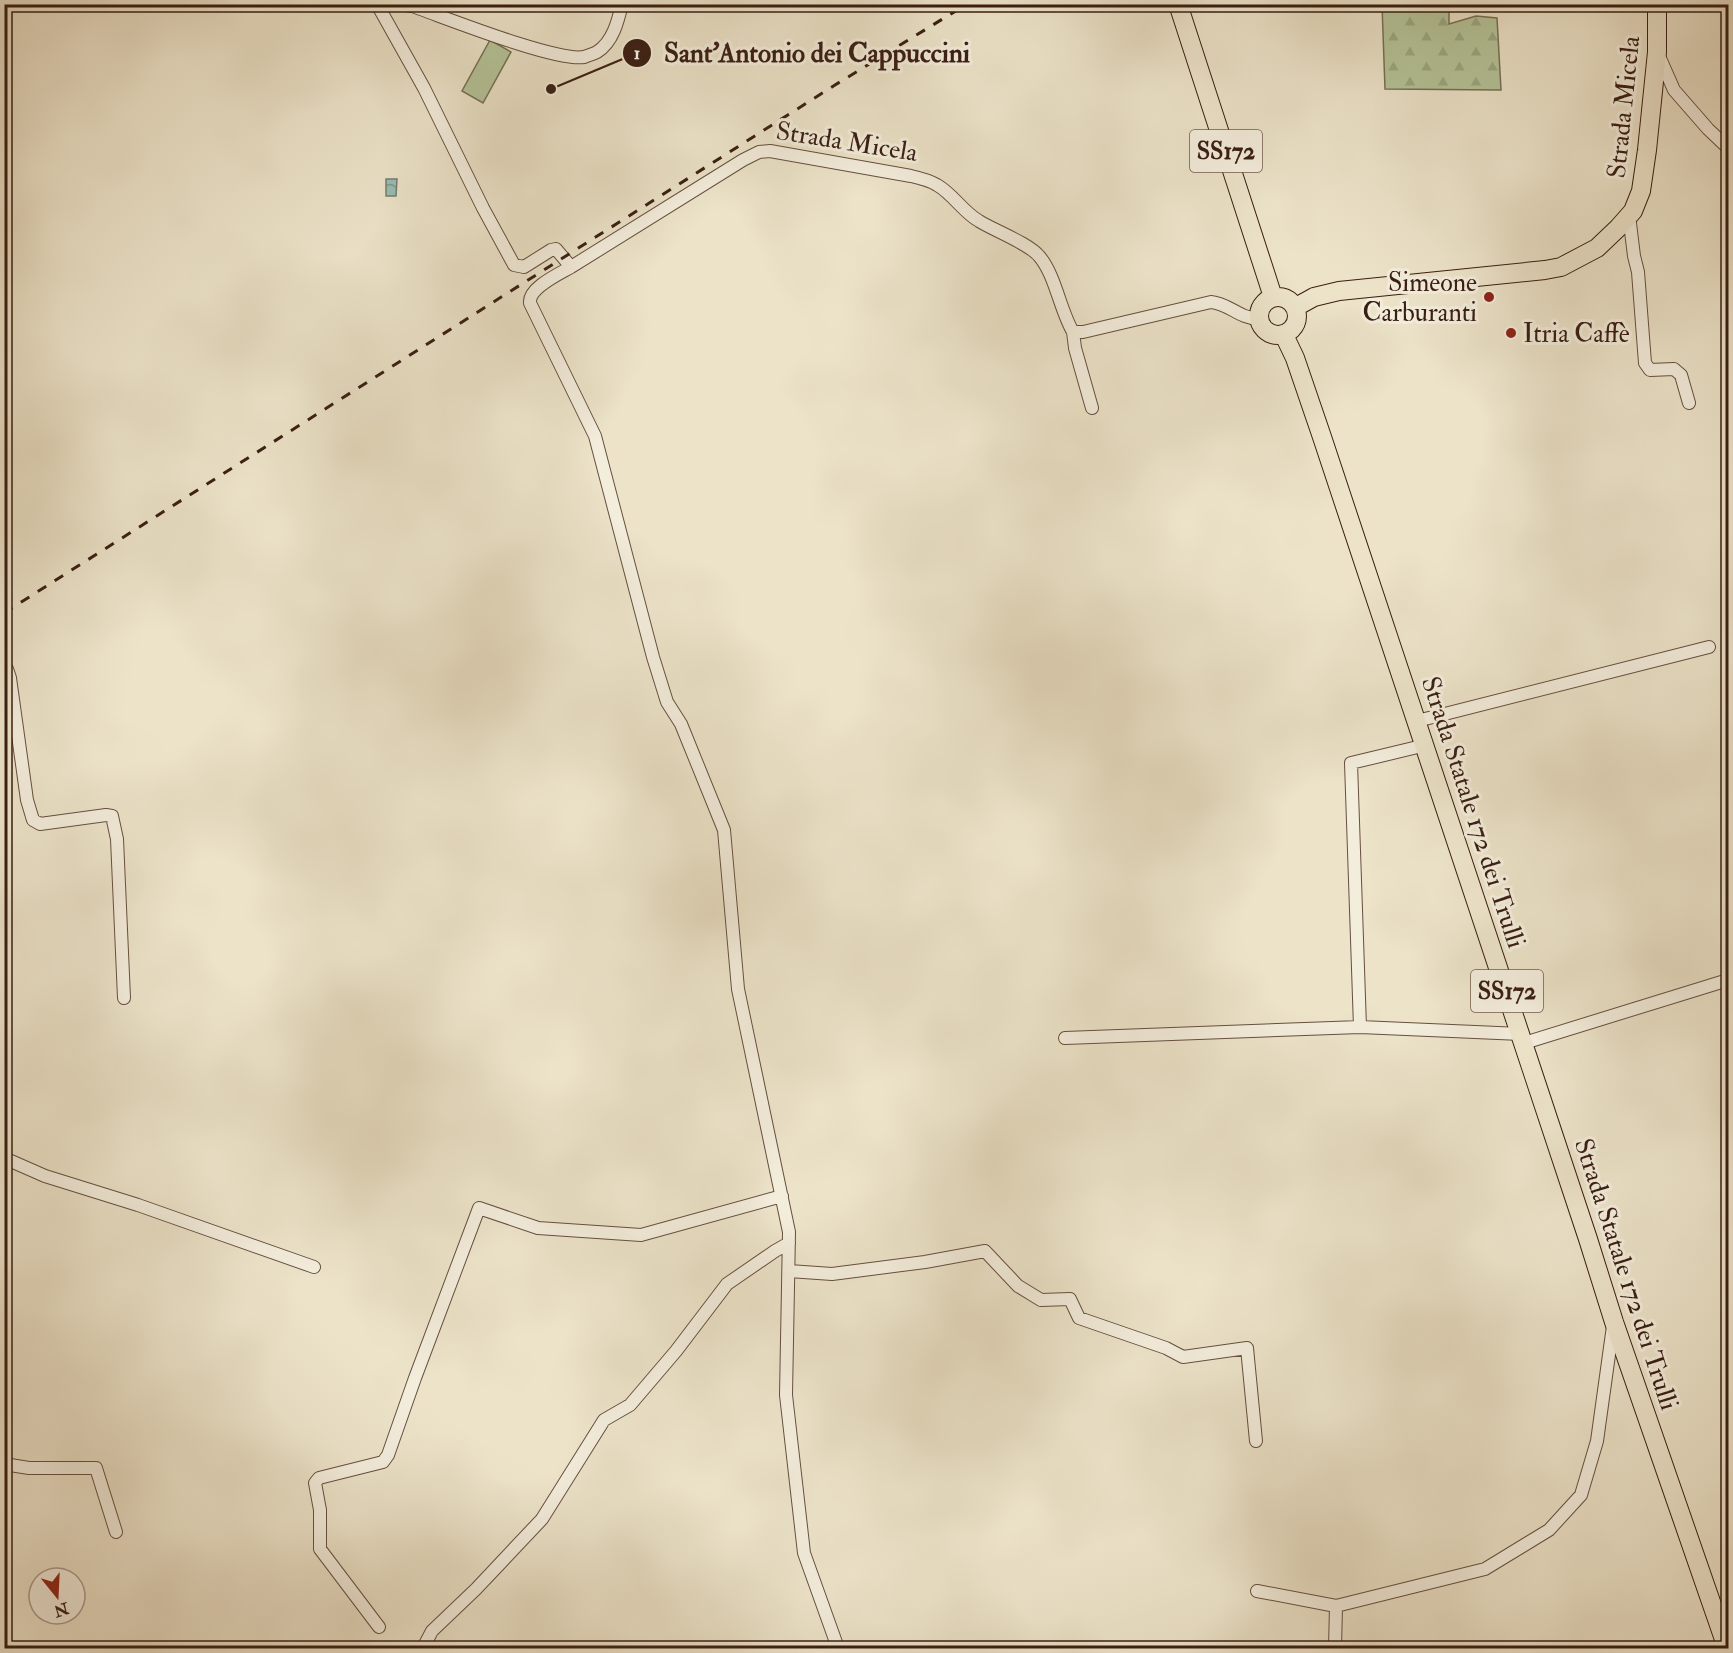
<svg xmlns="http://www.w3.org/2000/svg" width="1733" height="1653" font-family="'IM FELL Double Pica',serif">
	<style>
		.forest { fill: url(#forest-firs); stroke: #777156; stroke-width: 1.5 }
		.pitch { fill: #b5c499; stroke: #777156; stroke-width: 1.5 }
		.water { fill: url(#water-waves); stroke: #737e73; stroke-width: 1.5 }
		.lines { fill: none; stroke-linecap: round; stroke-linejoin: round }
		.minor-casing { stroke: #664f40; stroke-width: 14 }
		.primary-casing { stroke: #391e13; stroke-width: 20 }
		.minor { stroke: #f3eddc; stroke-width: 12 }
		.primary { stroke: #ece3c9; stroke-width: 18 }
		.rail { stroke: #391e13; stroke-width: 3; stroke-dasharray: 10 10; stroke-linecap: butt }
		.poi-dot { fill: #8f2418; stroke: #f3eddc; stroke-width: 2 }
		.labels { text-anchor: middle; stroke-width: 6; stroke-linejoin: round; paint-order: stroke }
		.shield { fill: #f3eddc; stroke: #715c4f; stroke-width: 1.5 }
		.shield-label { font-size: 24px; font-weight: bold; fill: #391e13 }
		.street-label { font-size: 26px; fill: #391e13; stroke: #f3eddc }
		.poi-label { font-size: 26px; fill: #391e13; stroke: #f3eddc; text-anchor: end }
		.leader { fill: none; stroke: #391e13; stroke-width: 2 }
		.callout-dot { fill: #391e13; stroke: #f3eddc; stroke-width: 2 }
		.mark-label { font-size: 18px; text-anchor: middle; font-weight: bold; fill: #fff }
		.callout-label { font-size: 27px; text-anchor: middle; font-weight: bold; fill: #391e13; stroke: #f3eddc; stroke-width: 6; stroke-linejoin: round; paint-order: stroke }
	</style>
	<defs>
		<pattern id="forest-firs" width="22" height="20" patternUnits="userSpaceOnUse" patternTransform="scale(1.5)"><rect width="22" height="20" fill="#b5c499"/><path d="M5 1l3.5 6h-7zM16 11l3.5 6h-7z" fill="#9ca883"/></pattern>
		<pattern id="water-waves" width="16" height="10" patternUnits="userSpaceOnUse" patternTransform="scale(1.5)"><rect width="16" height="10" fill="#99beb3"/><path d="M0 5q4-4 8 0t8 0" fill="none" stroke="#7e9a90"/></pattern>
	</defs>
	<rect width="100%" height="100%" fill="#ece3c9"/>
	<filter id="stains"><feTurbulence type="fractalNoise" baseFrequency=".00333" numOctaves="4"/><feColorMatrix values="0 0 0 0 .2 0 0 0 0 .09 0 0 0 0 .02 0 0 0 .5 -.17"/></filter>
	<radialGradient id="worn" r=".72"><stop offset=".6" stop-color="#630" stop-opacity="0"/><stop offset="1" stop-color="#630" stop-opacity=".3"/></radialGradient>
	<!-- forest -->
	<path class="forest" d="M1382,5H1449V24L1476,16L1497,18L1501,90L1385,89Z"/>
	<!-- pitch -->
	<path class="pitch" d="M490,40L511,52L483,103L462,91Z"/>
	<!-- water -->
	<path class="water" d="M386,179H397L396,196H386Z"/>
	<g class="lines">
		<!-- minor casing -->
		<g class="minor-casing">
			<path id="minor" d="M377,4L424,88L483,208L514,265L524,267L551,250L556,249L571,267C559,274 528,288 530,303L595,436L653,657L667,702L681,724L724,830L738,989L789,1232L786,1395L804,1553L838,1648
				M400,4L412,6C444,17 556,62 584,57C587,56 593,54 597,52C613,42 618,21 622,4
				M1659,56L1674,90L1708,129L1728,148
				M1629,215L1634,256L1638,272L1645,363L1650,370L1674,369L1681,375L1689,403
				M571,267L743,160L759,152L770,151L911,176C920,178 929,180 937,185C953,194 963,212 979,221C995,231 1028,243 1039,256C1055,274 1060,310 1073,332H1083L1211,302C1230,304 1238,318 1259,319
				M1073,332L1075,348L1092,408
				M4,668L7,669L10,678L27,800L33,820L40,824L106,815L112,816L117,839L124,998
				M1417,721L1709,647
				M1360,1027L1351,763L1426,745
				M1065,1038L1360,1027L1521,1034
				M1524,1043L1728,980
				M4,1158L45,1176L138,1205L314,1267
				M789,1271L832,1274L925,1262L985,1251L1018,1286L1041,1300L1070,1299L1079,1318L1166,1348L1183,1357L1247,1348L1256,1441
				M4,1464L29,1468H96L116,1532
				M1257,1591L1336,1606
				M379,1627L320,1549V1510L315,1483L319,1478L383,1462L388,1455L415,1378L479,1208L538,1228L641,1235L782,1196
				M423,1648L432,1631L476,1589L542,1519L604,1420L630,1405L676,1351L727,1284L775,1251L789,1243
				M1335,1648L1336,1606L1485,1569L1549,1530L1581,1495L1597,1441L1613,1326"/>
		</g>
		<!-- primary casing -->
		<g class="primary-casing">
			<path id="primary" d="M1178,4L1273,297
				M1259 316a19 19 0 1 1 38 0a19 19 0 1 1-38 0Z
				M1296,307L1314,297L1339,291L1545,270L1561,267L1597,248L1618,228L1633,211L1641,191L1647,150L1657,52V4
				M1284,335L1295,358L1322,437L1588,1239L1614,1322L1727,1648"/>
		</g>
		<!-- minor -->
		<use href="#minor" class="minor"/>
		<!-- primary -->
		<use href="#primary" class="primary"/>
		<!-- rail -->
		<path class="rail" d="M4,613L835,85L967,4"/>
	</g>
	<!-- markers -->
	<g class="poi-dot">
		<circle cx="1489" cy="297" r="6"/>
		<circle cx="1511" cy="333" r="6"/>
	</g>
	<g class="labels">
		<!-- shield labels -->
		<g class="shield">
			<rect x="1190" y="130" width="72" height="42" rx="4.5"/>
			<rect x="1471" y="970" width="72" height="42" rx="4.5"/>
		</g>
		<g class="shield-label">
			<text x="1226" y="159">SS172</text>
			<text x="1507" y="999">SS172</text>
		</g>
		<!-- street labels -->
		<g class="street-label">
			<text transform="translate(1623 107) rotate(-84)" y="9">Strada Micela</text>
			<text transform="translate(847 141) rotate(9)" y="9">Strada Micela</text>
			<text transform="translate(1474 812) rotate(72)" y="9">Strada Statale 172 dei Trulli</text>
			<text transform="translate(1627 1274) rotate(72)" y="9">Strada Statale 172 dei Trulli</text>
		</g>
		<!-- poi labels -->
		<g class="poi-label">
			<text x="1477" y="291">Simeone<tspan x="1477" dy="30">Carburanti</tspan></text>
			<text x="1523" y="342" text-anchor="start">Itria Caffè</text>
		</g>
	</g>
	<!-- callouts -->
	<path class="leader" d="M551 89L637 53"/>
	<g class="callout-dot">
		<circle cx="551" cy="89" r="6"/>
		<circle cx="637" cy="53" r="15"/>
	</g>
	<g class="mark-label">
		<text x="637" y="59">1</text>
	</g>
	<g class="callout-label">
		<text x="817" y="62">Sant'Antonio dei Cappuccini</text>
	</g>
	<!-- margin -->
	<rect width="1733" height="1653" fill="none" stroke="#ece3c9" stroke-width="24"/>
	<rect x="6" y="6" width="1721" height="1641" fill="none" stroke="#391e13" stroke-width="3"/>
	<rect x="12" y="12" width="1709" height="1629" fill="none" stroke="#391e13" stroke-width="1.5"/>
	<!-- north arrow -->
	<g transform="translate(57 1596) rotate(162)"><circle r="28" fill="#f3eddc" stroke="#a99a8c" stroke-width="1.5"/>
	<path d="M0-4.5L10 22L0 15L-10 22Z" fill="#8f2418"/>
	<text y="-9" font-size="16" font-weight="bold" text-anchor="middle" fill="#391e13">N</text>
	</g>
	<rect width="100%" height="100%" filter="url(#stains)"/>
	<rect width="100%" height="100%" fill="url(#worn)"/>
</svg>
